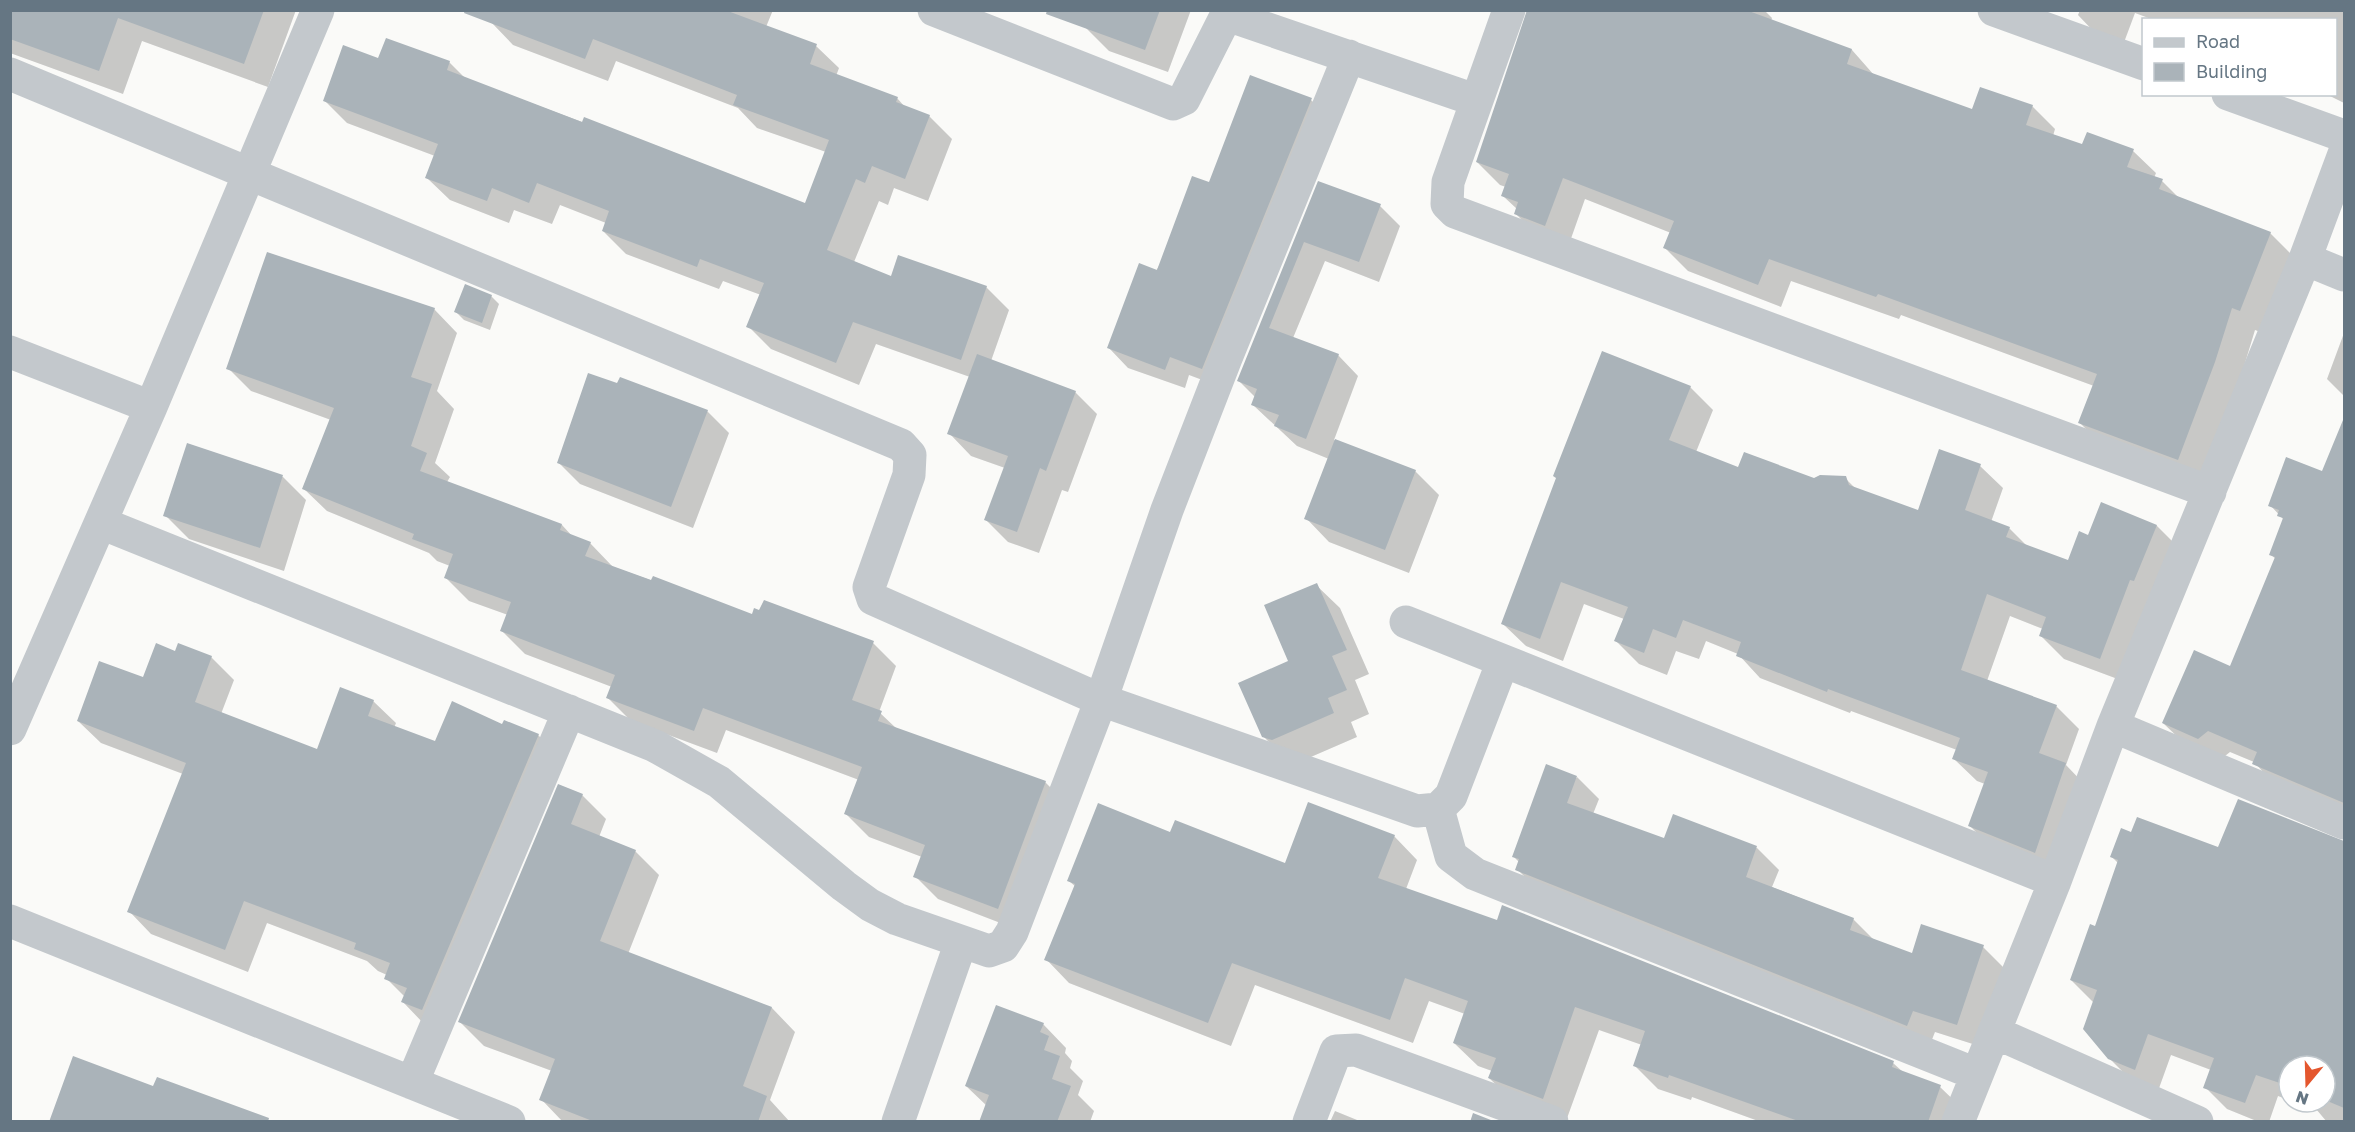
<svg xmlns="http://www.w3.org/2000/svg" width="2355" height="1132" font-family="'Golos Text',sans-serif">
	<style>
		.shadow { fill: #0003 }
		.building { fill: #aab3b9 }
		.lines { fill: none; stroke-linecap: round; stroke-linejoin: round }
		.minor { stroke: #c3c8cc; stroke-width: 33 }
	</style>
	<rect width="100%" height="100%" fill="#fafaf8"/>
	<!-- shadow -->
	<path class="shadow" d="M10,10H296L268,87L142,41L123,94L10,53Z
		M495,10H773L766,27L816,46L839,68L836,76L897,98L905,107L929,116L952,139L928,201L894,188L888,205L879,201L854,262L892,278L986,287L1009,310L991,361L1075,392L1097,414L1068,492L1062,490L1039,553L1008,542L986,520L1005,468L971,456L949,433L970,377L876,344L859,385L771,349L748,326L761,295L723,281L719,289L626,254L603,231L606,223L560,205L552,224L514,210L509,223L450,200L427,178L435,156L347,123L324,100L379,60L449,62L466,79L806,205L826,152L757,128L738,108L616,61L608,81L513,45L491,22Z
		M1052,10H1191L1168,72L1109,51L1086,28Z
		M1528,10H1764L1772,18L1771,21L1852,50L1874,75L1973,111L2032,106L2055,129L2053,136L2083,146L2133,151L2156,173L2154,178L2162,181L2179,198L2270,233L2293,256L2263,333L2255,330L2238,386L2201,482L2102,445L2080,423L2094,386L1901,315L1899,319L1791,281L1781,307L1688,271L1665,248L1671,233L1585,199L1568,247L1538,236L1515,213L1517,209L1503,196L1506,187L1500,185L1477,162Z
		M2080,10H2344V103L2326,94H2336V20H2154L2135,13L2123,45L2098,36L2078,15Z
		M1311,100L1330,119L1221,387L1189,375L1185,388L1128,368L1109,348L1209,184Z
		M1319,183L1380,206L1400,226L1379,282L1325,261L1293,338L1338,355L1358,376L1334,440L1415,471L1439,495L1409,573L1329,542L1306,518L1329,459L1297,446L1253,405L1256,398L1239,381Z
		M491,296L499,304L490,330L464,320L456,312Z
		M434,309L457,333L437,391L454,409L435,463L450,477L447,482L562,525L573,537L590,543L613,567L753,616L760,612L764,602L873,643L896,666L879,712L897,729L1045,782L1068,805L1021,931L938,899L915,876L922,857L869,837L846,814L859,780L726,730L717,753L631,721L608,698L612,687L525,654L502,631L508,615L469,601L446,578L450,566L437,561L429,553L327,511L303,488L331,420L251,391L228,368Z
		M2344,333V396L2327,379Z
		M1690,387L1713,410L1696,452L1739,469L1814,480L1845,478L1857,490L1919,512L1980,466L2003,488L1991,522L2009,528L2028,547L2069,562L2088,537L2102,504L2157,526L2180,549L2123,681L2064,659L2041,636L2043,629L2010,616L1987,681L2056,706L2079,729L2066,765L2088,788L2058,875L1993,849L1970,826L1985,784L1977,781L1954,759L1957,750L1851,711L1850,713L1760,678L1738,654L1706,641L1699,659L1676,651L1667,675L1639,664L1616,641L1624,619L1584,604L1563,661L1526,646L1503,624Z
		M707,411L729,433L693,528L580,484L559,463Z
		M2344,421V815L2276,786L2254,762L2230,752L2220,760L2186,745L2163,723L2231,667L2276,559L2271,555L2284,520L2270,505L2323,473Z
		M188,445L283,477L306,500L284,571L189,539L165,515Z
		M1316,585L1340,608L1369,674L1355,680L1369,714L1351,722L1357,737L1297,763L1287,760L1263,736Z
		M176,652L211,657L234,680L221,714L317,751L373,701L396,723L394,728L435,743L503,726L538,735L561,758L425,1025L403,1002L405,997L386,978L387,975L378,971L367,961L267,923L248,972L151,934L129,911L183,774L101,743L78,721L144,679Z
		M1577,777L1599,799L1593,814L1665,840L1674,816L1757,848L1779,870L1772,887L1853,919L1875,941L1913,955L1983,947L2005,969L1979,1046L1935,1032L1929,1047L1539,891L1517,869L1519,862L1514,857Z
		M582,795L606,819L599,837L635,851L659,875L628,954L772,1008L795,1032L770,1100L790,1122H563L541,1099L552,1071L484,1046L460,1022Z
		M1171,834L1286,865L1394,836L1417,860L1406,889L1893,1063L1903,1072L1940,1087L1964,1110L1959,1122H1761L1692,1097L1691,1100L1658,1089L1634,1065L1642,1045L1599,1030L1566,1121L1513,1101L1489,1078L1492,1071L1478,1066L1454,1043L1465,1014L1429,1001L1413,1043L1255,985L1231,1046L1069,983L1046,959L1076,887L1069,881Z
		M2132,834L2219,849L2344,843V1122H2327L2316,1109L2295,1102H2325V1066H2289V1100L2278,1096L2269,1122H2259L2227,1109L2205,1087L2211,1070L2171,1055L2158,1091L2132,1081L2109,1058L2093,1002L2071,980L2096,928L2118,863L2112,857Z
		M1043,1024L1066,1048L1065,1053L1072,1061L1070,1068L1083,1081L1078,1095L1094,1111L1090,1122H981L987,1106L966,1086Z
		M1335,1111L1362,1122H1330Z"/>
	<!-- building -->
	<path class="building" d="M10,10H264L244,64L118,18L99,71L10,39Z
		M465,10H725L817,44L810,64L898,97L896,102L930,115L905,179L872,166L865,183L856,179L827,250L891,276L898,255L987,286L961,360L853,322L836,363L746,327L764,283L700,259L697,267L602,231L609,211L537,183L529,203L492,188L487,201L425,178L438,144L323,101L343,45L378,58L386,38L450,61L447,70L582,122L584,117L805,203L829,140L733,105L737,95L593,39L585,59L464,13Z
		M1047,10H1160L1145,50L1046,14Z
		M1527,10H1746L1852,49L1847,64L1972,109L1980,87L2033,105L2026,125L2082,144L2087,132L2134,149L2127,167L2163,179L2159,189L2271,232L2240,311L2232,308L2215,362L2178,460L2078,423L2097,374L1878,294L1876,297L1769,259L1758,285L1663,248L1674,221L1563,178L1545,226L1514,214L1518,202L1501,196L1509,174L1476,162Z
		M1250,75L1312,98L1202,369L1170,357L1165,370L1107,348L1139,263L1157,270L1192,176L1209,182Z
		M1318,181L1381,204L1359,262L1304,242L1269,328L1339,354L1306,439L1274,426L1279,415L1251,405L1257,389L1237,381Z
		M267,252L435,308L411,377L432,384L411,446L427,453L420,471L562,524L560,530L591,542L585,556L651,580L653,576L752,614L754,608L759,610L764,600L874,641L852,700L882,711L878,721L1046,781L998,909L913,877L925,845L844,814L862,767L703,708L694,731L606,698L615,675L500,631L511,602L444,578L453,554L412,539L414,534L302,489L334,408L226,369Z
		M465,284L492,295L482,323L454,312Z
		M1602,351L1691,386L1669,440L1738,467L1744,452L1814,478L1820,475L1846,476L1849,485L1918,510L1939,449L1981,464L1965,510L2010,527L2006,537L2068,560L2079,531L2088,535L2101,502L2157,525L2134,581L2130,580L2100,659L2039,636L2046,617L1987,594L1961,670L2057,705L2039,753L2066,763L2035,853L1968,826L1988,772L1952,759L1960,738L1828,689L1827,692L1736,656L1741,642L1683,620L1676,638L1653,629L1644,653L1614,641L1628,607L1561,582L1540,639L1501,624L1556,478L1553,476Z
		M977,354L1076,391L1046,471L1040,468L1017,532L984,520L1008,456L947,434Z
		M588,373L617,383L620,377L708,410L671,507L557,463Z
		M2343,420H2344V803L2252,764L2257,752L2208,731L2198,739L2162,723L2194,650L2230,666L2275,557L2269,555L2283,518L2277,516L2279,510L2268,506L2286,457L2322,471Z
		M1335,439L1416,470L1385,550L1304,519Z
		M187,443L283,475L260,548L163,516Z
		M1317,583L1347,650L1332,656L1347,690L1328,698L1334,713L1272,740L1262,737L1238,683L1288,661L1264,605Z
		M156,643L175,651L178,643L212,656L195,702L317,749L340,687L374,700L368,716L435,741L452,701L502,724L504,720L539,734L422,1010L401,1002L407,988L384,979L390,963L354,949L356,943L244,901L225,950L127,912L186,763L77,721L99,661L143,677Z
		M1546,764L1577,776L1567,803L1664,838L1673,814L1757,846L1746,877L1854,918L1850,930L1912,953L1921,924L1984,945L1957,1025L1913,1011L1907,1026L1515,870L1519,859L1512,857Z
		M558,784L583,794L571,824L636,850L600,941L772,1007L743,1086L767,1096L758,1122H595L539,1100L555,1059L458,1022Z
		M2238,799L2344,841V1108L2325,1100V1066H2289V1086L2256,1075L2245,1103L2203,1088L2214,1058L2148,1034L2135,1070L2108,1059L2083,1029L2097,990L2070,980L2090,924L2095,926L2118,860L2110,857L2121,828L2131,832L2137,817L2218,847Z
		M1308,802L1395,835L1378,878L1497,920L1502,905L1894,1061L1892,1067L1941,1085L1928,1122H1801L1669,1075L1668,1078L1633,1066L1645,1031L1575,1007L1543,1099L1488,1078L1496,1058L1453,1043L1468,1001L1405,978L1390,1020L1232,963L1208,1023L1044,960L1075,884L1067,881L1098,803L1170,832L1175,820L1285,863Z
		M996,1005L1044,1023L1040,1032L1049,1036L1044,1050L1060,1056L1052,1079L1071,1086L1057,1122H979L989,1095L965,1086Z
		M73,1056L153,1086L157,1077L269,1118L268,1122H49Z
		M1473,1113L1496,1122H1470Z"/>
	<g class="lines">
		<!-- minor -->
		<path class="minor" d="M934,10L1173,104L1184,99L1229,10
			M1509,10L1448,182L1447,204L1455,212L2210,492
			M1994,10L2144,64
			M1227,15L1475,100
			M10,74L901,445L910,455L909,475L869,587L873,599L1101,700L1417,811L1438,809L1451,796L1503,661
			M2228,94L2344,136
			M2305,259L2344,275
			M10,352L151,407
			M101,523L655,746L719,782L844,886L870,905L897,919L989,951L1003,946L1012,932L1101,700L1167,510L1226,358L1349,56
			M1406,622L2055,881
			M2113,726L2344,823
			M10,729L151,407L318,10
			M1438,809L1451,856L1475,874L1976,1074
			M10,921L509,1122
			M1994,1032L2197,1122
			M412,1083L569,711
			M898,1122L961,942
			M1309,1122L1336,1051L1356,1050L1552,1122
			M1958,1122L2055,881L2113,726L2305,259L2344,154"/>
	</g>
	<!-- border -->
	<rect width="2355" height="1132" fill="none" stroke="#657683" stroke-width="24"/>
	<!-- legend -->
	<rect x="2142" y="18" width="195" height="78" fill="#ffffff" stroke="#c1c8cd" stroke-width="1.5"/>
	<rect x="2154" y="38" width="30" height="9" fill="#c3c8cc" stroke="#c1c8cd" stroke-width="1.5"/>
	<text x="2196" y="48" font-size="18" fill="#657683">Road</text>
	<rect x="2154" y="63" width="30" height="18" fill="#aab3b9" stroke="#c1c8cd" stroke-width="1.5"/>
	<text x="2196" y="78" font-size="18" fill="#657683">Building</text>
	<!-- north arrow -->
	<g transform="translate(2307 1084) rotate(199)"><circle r="28" fill="#ffffff" stroke="#c1c8cd" stroke-width="1.5"/>
	<path d="M0-4.5L10 22L0 15L-10 22Z" fill="#e4572e"/>
	<text y="-9" font-size="16" font-weight="bold" text-anchor="middle" fill="#657683">N</text>
	</g>
</svg>
